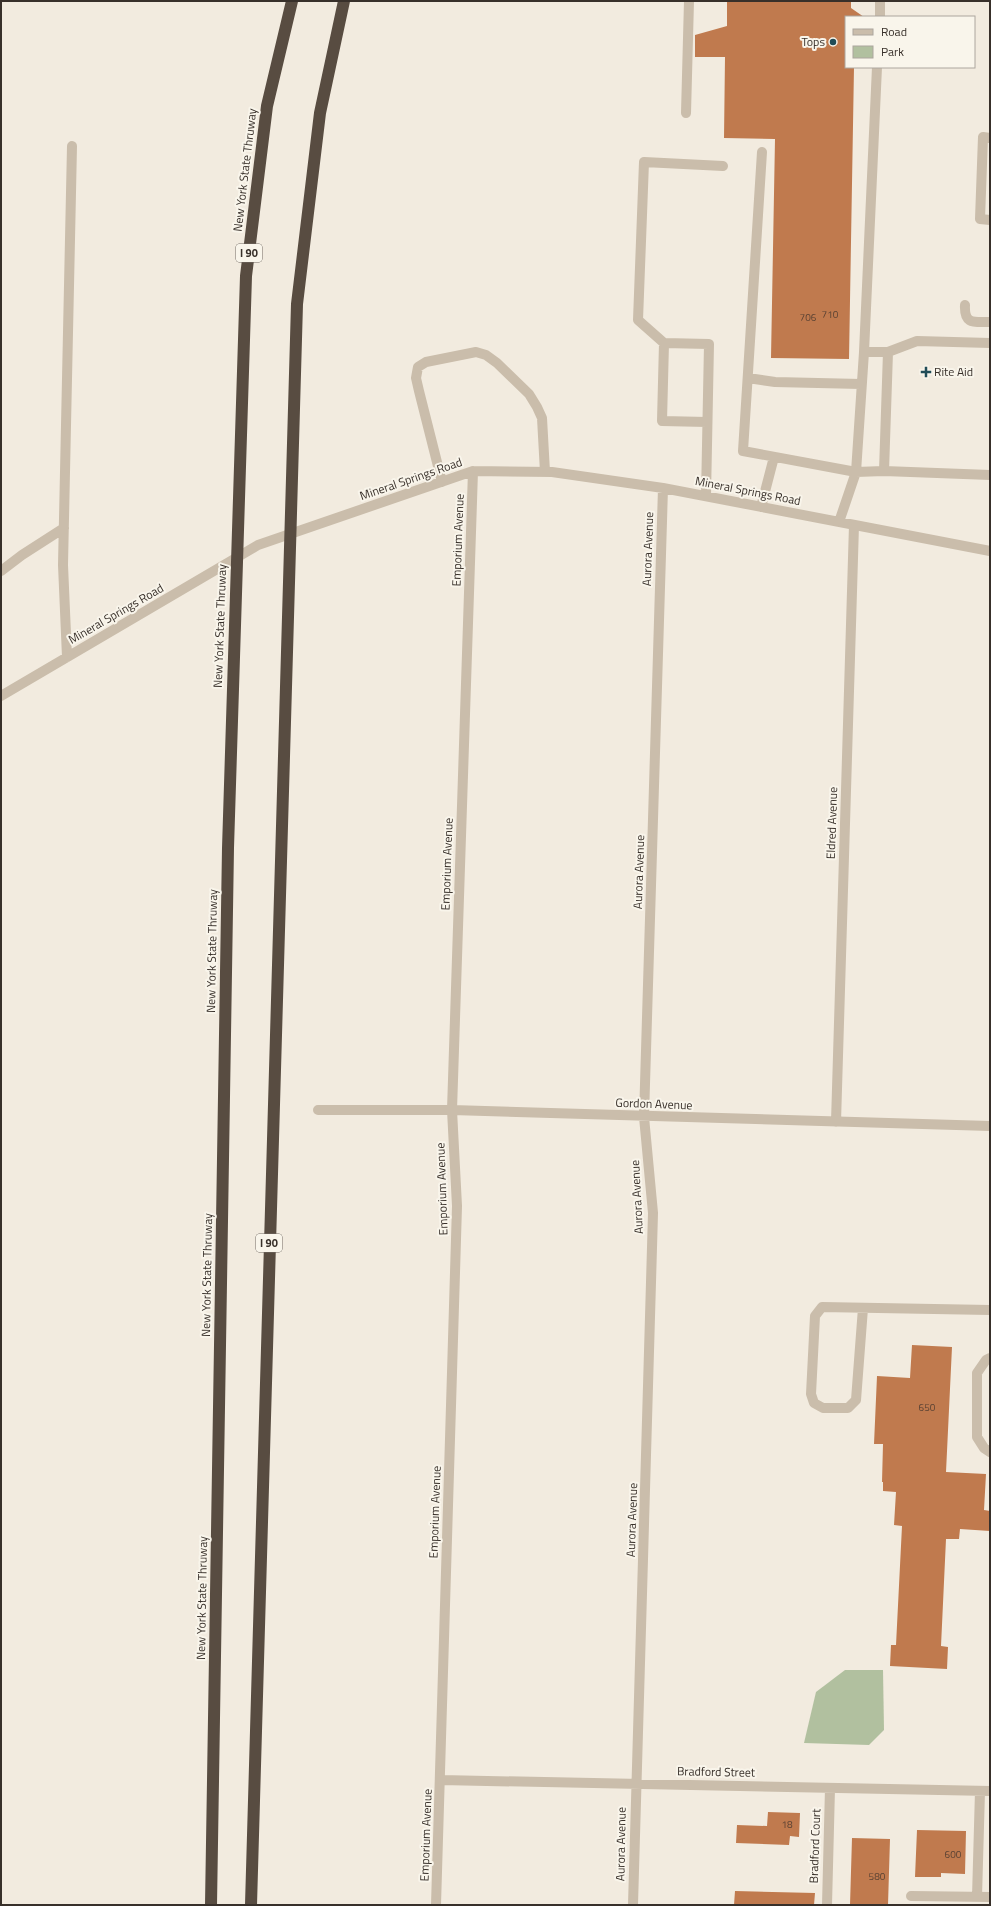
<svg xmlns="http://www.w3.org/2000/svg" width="991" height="1906" font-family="'Titillium Web',sans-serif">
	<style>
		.green { fill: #b1c09f }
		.building { fill: #c07a4e }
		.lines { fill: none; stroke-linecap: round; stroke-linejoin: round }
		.minor { stroke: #cabdab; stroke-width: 10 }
		.highway { stroke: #584c41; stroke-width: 12 }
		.poi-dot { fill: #214c57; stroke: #f9f5eb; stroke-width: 1.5 }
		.labels { text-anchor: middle; stroke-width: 4; stroke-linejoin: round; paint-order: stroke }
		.number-label { font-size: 10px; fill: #5a4233 }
		.shield { fill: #f9f5eb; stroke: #726b64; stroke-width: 1 }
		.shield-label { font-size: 11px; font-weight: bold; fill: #38302a }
		.poi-label { font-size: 12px; fill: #38302a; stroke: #f9f5eb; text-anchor: end }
		.street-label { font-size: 12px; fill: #38302a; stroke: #f9f5eb }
	</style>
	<rect width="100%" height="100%" fill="#f2ebdf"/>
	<!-- green -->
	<path class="green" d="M845,1670H883L884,1730L869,1745L804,1743L816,1692Z"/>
	<!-- building -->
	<path class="building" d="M727,1H851V8L864,17H846V67H854L849,359L771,358L775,139L724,138L725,57H695V35L727,26Z
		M912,1345L952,1347L946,1472L986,1474L984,1510L990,1511V1531L960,1529L959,1539H946L941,1646L948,1647L947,1669L890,1666L891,1645H896L902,1526L894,1525L896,1492L883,1491V1482H882L883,1444H874L877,1376L910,1378Z
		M768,1812L800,1813L799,1837L790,1836L789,1845L736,1843L737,1825L767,1826Z
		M917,1830L966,1831L965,1874L941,1873V1877H915Z
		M852,1838L890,1839L888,1905H850Z
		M735,1891L815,1893L814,1905H734Z"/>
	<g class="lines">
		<!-- minor -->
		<path class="minor" d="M880,17V1
			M686,113L689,1
			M990,138L983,137L980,219L990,220
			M762,152L743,451L856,472L884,471L990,475
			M965,305C964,325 974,322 990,322
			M664,343L638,320L644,162L723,166
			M864,352L877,67
			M748,378L775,382L861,384
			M884,471L888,352
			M442,482L419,391L416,378L418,367L426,362L476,352L486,355L497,363L529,394L537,407L542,418L545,472
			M706,496L709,344L664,343L662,421L707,422
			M761,507L774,457
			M839,522L856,472L864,352H888L917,341L990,343
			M1,571L22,555L64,528
			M67,657L63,565L72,146
			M1,696L258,545L473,471L552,472L663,488L990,551
			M318,1110H452L990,1126
			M836,1122L854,525
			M863,1308L856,1400L848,1408H823L814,1403L811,1394L815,1316L822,1307L990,1310
			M990,1358L986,1360L977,1373V1437L984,1448L990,1452
			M441,1780L990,1791
			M911,1896L990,1897
			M977,1897L980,1791
			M436,1905L457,1206L452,1110L473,471
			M633,1905L653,1213L644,1117L663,488
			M827,1905L830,1788"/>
		<!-- highway -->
		<path class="highway" d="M211,1905L228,848L246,276L267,106L292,1
			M251,1905L297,304L320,113L344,1"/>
	</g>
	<!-- markers -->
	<g class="poi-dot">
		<circle cx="833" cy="42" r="4"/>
		<path d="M924 366h4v4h4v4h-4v4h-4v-4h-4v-4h4z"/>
	</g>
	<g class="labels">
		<!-- number labels -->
		<g class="number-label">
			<text x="830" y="318">710</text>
			<text x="808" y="321">706</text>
			<text x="927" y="1411">650</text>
			<text x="787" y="1828">18</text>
			<text x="953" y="1858">600</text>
			<text x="877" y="1880">580</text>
		</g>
		<!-- shield labels -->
		<g class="shield">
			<rect x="236" y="244" width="26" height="18" rx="3"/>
			<rect x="256" y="1234" width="26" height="18" rx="3"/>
		</g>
		<g class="shield-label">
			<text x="249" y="257">I 90</text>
			<text x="269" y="1247">I 90</text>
		</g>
		<!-- poi labels -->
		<g class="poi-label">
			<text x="825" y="46">Tops</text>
			<text x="934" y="376" text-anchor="start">Rite Aid</text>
		</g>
		<!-- street labels -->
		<g class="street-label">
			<text transform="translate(245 170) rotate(-83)" y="4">New York State Thruway</text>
			<text transform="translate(411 479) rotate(-19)" y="4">Mineral Springs Road</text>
			<text transform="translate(748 491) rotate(11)" y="4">Mineral Springs Road</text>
			<text transform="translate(458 540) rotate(-88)" y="4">Emporium Avenue</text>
			<text transform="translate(648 549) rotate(-88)" y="4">Aurora Avenue</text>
			<text transform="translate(116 614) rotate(-30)" y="4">Mineral Springs Road</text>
			<text transform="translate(220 626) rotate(-88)" y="4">New York State Thruway</text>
			<text transform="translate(832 823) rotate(-88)" y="4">Eldred Avenue</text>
			<text transform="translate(447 864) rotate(-88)" y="4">Emporium Avenue</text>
			<text transform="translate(639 872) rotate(-88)" y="4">Aurora Avenue</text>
			<text transform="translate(212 951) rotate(-89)" y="4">New York State Thruway</text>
			<text transform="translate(654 1104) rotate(2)" y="4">Gordon Avenue</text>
			<text transform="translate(442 1189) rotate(-92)" y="4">Emporium Avenue</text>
			<text transform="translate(637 1197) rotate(-93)" y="4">Aurora Avenue</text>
			<text transform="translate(207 1275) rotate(-89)" y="4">New York State Thruway</text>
			<text transform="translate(435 1512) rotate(-88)" y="4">Emporium Avenue</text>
			<text transform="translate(632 1520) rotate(-88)" y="4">Aurora Avenue</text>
			<text transform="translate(202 1598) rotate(-89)" y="4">New York State Thruway</text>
			<text transform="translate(716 1772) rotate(1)" y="4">Bradford Street</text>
			<text transform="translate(426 1835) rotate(-88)" y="4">Emporium Avenue</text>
			<text transform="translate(621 1844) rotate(-89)" y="4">Aurora Avenue</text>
			<text transform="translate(815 1846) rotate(-88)" y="4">Bradford Court</text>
		</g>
	</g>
	<!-- border -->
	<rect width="991" height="1906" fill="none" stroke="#38302a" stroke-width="4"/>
	<!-- legend -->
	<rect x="845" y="16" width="130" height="52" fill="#f9f5eb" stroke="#aca69e"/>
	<rect x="853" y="29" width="20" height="6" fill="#cabdab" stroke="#aca69e"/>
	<text x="881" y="36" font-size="12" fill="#38302a">Road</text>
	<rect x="853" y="46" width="20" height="12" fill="#b1c09f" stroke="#aca69e"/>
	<text x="881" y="56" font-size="12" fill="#38302a">Park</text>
</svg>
